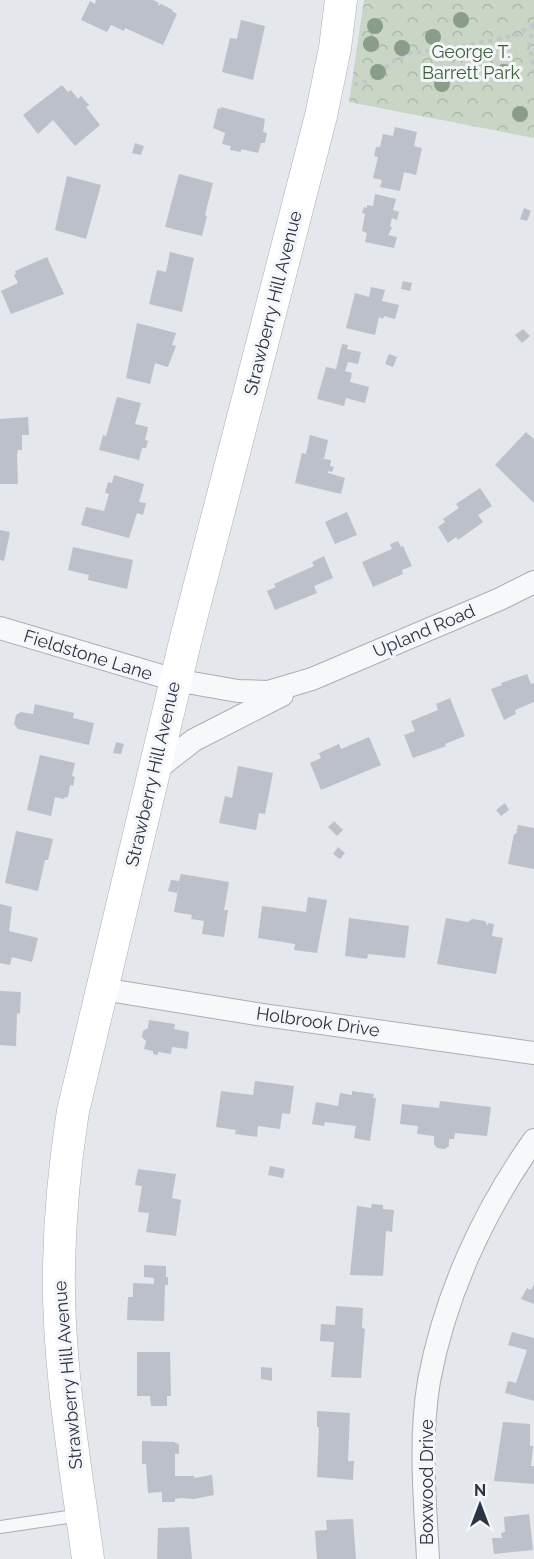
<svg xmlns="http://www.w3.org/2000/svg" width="534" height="1559" font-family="Raleway,sans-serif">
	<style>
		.park { fill: url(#park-crowns) }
		.building { fill: #bbc0ca }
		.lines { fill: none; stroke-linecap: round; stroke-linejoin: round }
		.lane-casing { stroke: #a9aeb7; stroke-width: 14 }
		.street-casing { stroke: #a9aeb7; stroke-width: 24 }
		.secondary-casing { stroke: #a9aeb7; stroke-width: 33 }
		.path { stroke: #c2c5cb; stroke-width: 4; stroke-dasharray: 4.5 4.5; stroke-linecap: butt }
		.lane { stroke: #f7f8fa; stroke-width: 12 }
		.street { stroke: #f7f8fa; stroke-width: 22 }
		.secondary { stroke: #fff; stroke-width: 32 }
		.tree { fill: #899d89 }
		.labels { text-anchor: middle; stroke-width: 6; stroke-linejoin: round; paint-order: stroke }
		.park-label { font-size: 18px; fill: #3f6138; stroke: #f4f6f9 }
		.street-label { font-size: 18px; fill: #2b3445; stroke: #f4f6f9 }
	</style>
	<defs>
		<pattern id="park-crowns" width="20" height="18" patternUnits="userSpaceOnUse" patternTransform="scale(1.5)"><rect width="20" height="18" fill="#c9d6c5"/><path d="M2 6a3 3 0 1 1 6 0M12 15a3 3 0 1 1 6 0" fill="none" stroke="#adb8ab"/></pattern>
	</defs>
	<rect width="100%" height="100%" fill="#e4e7ec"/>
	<!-- park -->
	<path class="park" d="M364,0H534V138L349,102Z"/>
	<!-- building -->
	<path class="building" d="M96,0H153L159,3L157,6L161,4L173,10L172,11L177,14L163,45L125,28L124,31L111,25L107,32L81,20L90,1L95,4Z
		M241,20L265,26L253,80L222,72L230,38L237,39Z
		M62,85L68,92L71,90L78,99L81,96L89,105L86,107L100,125L75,146L53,120L38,134L23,115Z
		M221,107L265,119L263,132L267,133L265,143H261L258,153L241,149V152L230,150L231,146L222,144L225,133L213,128L218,108L221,109Z
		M395,127L417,132L414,146L422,148L416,175L404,172L400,191L380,187L382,180L373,178L378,157L374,156L376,147H380L383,134L393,136Z
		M135,143L144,146L141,155L132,153Z
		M179,174L213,183L205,215L207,216L202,236L165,227Z
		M67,176L101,185L86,239L55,230Z
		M375,194L396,199L393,210L399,212L397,220L392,218L390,226L392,228L388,235L397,237L394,248L365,242L367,233L362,231L365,214L362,213L364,207L367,208V205L373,206Z
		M524,208L531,211L527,221L520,219Z
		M170,252L194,258L182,312L149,304L157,270L166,272Z
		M47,257L64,294L11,314L1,291L18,283L14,275L16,274L15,271Z
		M403,281L412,283L410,291L401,289Z
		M371,287L385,290L382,301L399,305L395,319L384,316L383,319L379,317L375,335L346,328L355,293L369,297Z
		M137,323L176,333L172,345L176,346L168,367L155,363L150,384L126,378Z
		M523,329L530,336L522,343L515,335Z
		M342,344L348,345L347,349L361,352L358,364L348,362L345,371L352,373L350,382L369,387L365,403L346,398L344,406L317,399L326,367L336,369Z
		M389,354L397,357L393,367L385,364Z
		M117,397L141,403L135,424L148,427L145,440L148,441L146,448H142L139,460L99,450L103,435L106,436Z
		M28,417L29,435H22V450H18L17,455L18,484H0V419Z
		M526,432L534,439V503L495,465Z
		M310,435L328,440L324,459L331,460L330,466L334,467L332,472L328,471V473L345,478L341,494L295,483L302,453L306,454Z
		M114,475L144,484L139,502L146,503L143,515L137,513L129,538L81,525L86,507L104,511L109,494L105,493L108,482L112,483Z
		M480,488L492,506L478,515L483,522L458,540L456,537L448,543L438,527L445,522L443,519L459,508L456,504Z
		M347,512L357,535L335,544L325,522Z
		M0,530L10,532L4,561L0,560Z
		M398,541L401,547L403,546L412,566L402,570L403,574L373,587L362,562L392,549L390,544Z
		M73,547L133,560L127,589L88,580L89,575L68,570Z
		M324,556L333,578L314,586L317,593L275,610L267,591L276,587L274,584L314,566L312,562Z
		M527,674L531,684L534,683V702L515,710L516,714L504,720L491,689L502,685L501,683Z
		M450,698L465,736L445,744L446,746L413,758L404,735L415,731L411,721L438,710L436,704Z
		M35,704L74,713L73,718L94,723L89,745L18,729L14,724L16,715L21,712L33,714Z
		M369,737L381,765L321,790L310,763L321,758L319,753L339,744L341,749Z
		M116,742L124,744L121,754L113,753Z
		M40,755L75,763L72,776L75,777L73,786L70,785L68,797H65L64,799L55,797L51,816L27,810Z
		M238,766L273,773L265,814L259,813L256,830L219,823L225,796L232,798Z
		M505,803L509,810L501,816L496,810Z
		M334,821L343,830L337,836L328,827Z
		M518,825L534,828V869L508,864L514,834H516Z
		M16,831L53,839L48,860H45L38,891L5,883Z
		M338,847L345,853L340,859L333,854Z
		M181,874L229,882L224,910H228L224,937L202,934L204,921L191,919L192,915L174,912L179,885L177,893L168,891L171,880L179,881Z
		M308,897L327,900L317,953L294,950L295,944L258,938L262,906L306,912Z
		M0,904L12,907L9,931L38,938L32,962L12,957L10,965L0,963Z
		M349,918L409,926L405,958L368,954L367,959L345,956Z
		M446,918L468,922L472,919L485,921L488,926V923L494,924L492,936L503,938L496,974L437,964Z
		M0,991L21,992L20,1014L17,1013L16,1046L0,1045Z
		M149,1020L175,1024L174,1029L189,1032L187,1049L172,1047L171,1054L158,1052V1055L153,1054V1051L144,1049L146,1041L142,1037L143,1031L148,1028Z
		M255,1081L294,1086L290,1114L282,1113L280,1129L258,1126L257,1137L235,1134L236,1130L216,1127L221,1091L253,1095Z
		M352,1091L374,1094L373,1098H376L370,1141L354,1138L356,1126L325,1122L324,1126L312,1124L316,1102L338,1106L340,1093L352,1095Z
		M440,1101L491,1107L487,1136L455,1133L454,1139H449V1146L445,1149L437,1148L434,1144V1136L417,1134L418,1126L400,1124L402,1104L439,1108Z
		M270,1166L285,1169L283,1178L268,1175Z
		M138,1169L176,1174L172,1198L181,1200L176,1236L146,1232L149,1213L138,1212L142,1186L135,1185Z
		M372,1204L383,1205V1209L394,1210L392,1232L386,1231L383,1276L350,1275L357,1206L371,1208Z
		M144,1265L166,1266V1277H168V1285H165L164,1321L127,1320L128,1297H133V1283L154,1284V1278L144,1277Z
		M534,1284V1304L521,1299L527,1288L531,1290Z
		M336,1306L363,1308L362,1328L365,1329L361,1378L331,1377L334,1342L320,1341L321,1324L335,1325Z
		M512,1332L534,1338V1401L505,1393L508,1381L516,1383L527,1350L508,1345Z
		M137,1352H170L171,1396H167V1406H151L150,1396H137Z
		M261,1367L272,1368V1381L261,1379Z
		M317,1411L350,1413L348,1461H354L353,1480L317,1477L319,1427H317Z
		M503,1422L530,1424V1446H533L531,1466H534V1484L494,1481Z
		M142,1441L175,1442V1443L179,1444V1454H175V1476H194V1478L212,1475L214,1495L194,1499L181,1498L175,1499V1502H162V1492L148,1493L146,1464H142Z
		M529,1514L533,1550L494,1554L492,1538H502L501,1533L505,1532L504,1517Z
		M353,1519L356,1559H317L315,1531L327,1530L326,1520Z
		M189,1527L192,1559H157L158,1528Z"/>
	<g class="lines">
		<!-- lane casing -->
		<g class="lane-casing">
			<path id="lane" d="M0,1527L81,1515"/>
		</g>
		<!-- street casing -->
		<g class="street-casing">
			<path id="street" d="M0,628L175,680L238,691L268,692L312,679L500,599L534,582
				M153,772L194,740L282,695
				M102,989L263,1015L534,1053
				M428,1559C425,1500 419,1440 429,1381C445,1295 483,1212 534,1140"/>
		</g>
		<!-- secondary casing -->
		<g class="secondary-casing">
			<path id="secondary" d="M88,1559C75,1462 57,1363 59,1265C60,1213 65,1162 73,1111L186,638L321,116L335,48L341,0"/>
		</g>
		<!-- path -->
		<path class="path" d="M534,25L529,43L534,71
			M354,84H359L371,79L395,60L411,53L459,47L517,35L534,24"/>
		<!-- lane -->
		<use href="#lane" class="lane"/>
		<!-- street -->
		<use href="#street" class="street"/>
		<!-- secondary -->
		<use href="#secondary" class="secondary"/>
	</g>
	<!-- trees -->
	<g class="tree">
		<circle cx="461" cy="20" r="8"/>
		<circle cx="375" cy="26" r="8"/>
		<circle cx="433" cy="37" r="8"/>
		<circle cx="371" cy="44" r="8"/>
		<circle cx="402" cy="48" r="8"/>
		<circle cx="378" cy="72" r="8"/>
		<circle cx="504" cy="72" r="8"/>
		<circle cx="442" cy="84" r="8"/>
		<circle cx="520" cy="114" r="8"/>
	</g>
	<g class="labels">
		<!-- park labels -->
		<g class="park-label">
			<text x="471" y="58">George T.<tspan x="471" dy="21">Barrett Park</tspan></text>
		</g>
		<!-- street labels -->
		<g class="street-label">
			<text transform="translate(273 303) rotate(-76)" y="6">Strawberry Hill Avenue</text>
			<text transform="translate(424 631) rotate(-23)" y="6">Upland Road</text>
			<text transform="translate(88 655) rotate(17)" y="6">Fieldstone Lane</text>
			<text transform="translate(153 774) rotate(-77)" y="6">Strawberry Hill Avenue</text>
			<text transform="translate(318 1022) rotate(8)" y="6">Holbrook Drive</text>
			<text transform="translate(68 1375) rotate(-95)" y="6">Strawberry Hill Avenue</text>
			<text transform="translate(427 1482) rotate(-90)" y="6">Boxwood Drive</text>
		</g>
	</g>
	<!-- north arrow -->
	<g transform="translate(480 1505)" stroke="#f4f6f9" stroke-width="4.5" paint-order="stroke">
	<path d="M0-4.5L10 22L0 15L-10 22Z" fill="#2b3445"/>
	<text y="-9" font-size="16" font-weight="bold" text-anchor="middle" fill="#2b3445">N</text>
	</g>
</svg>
